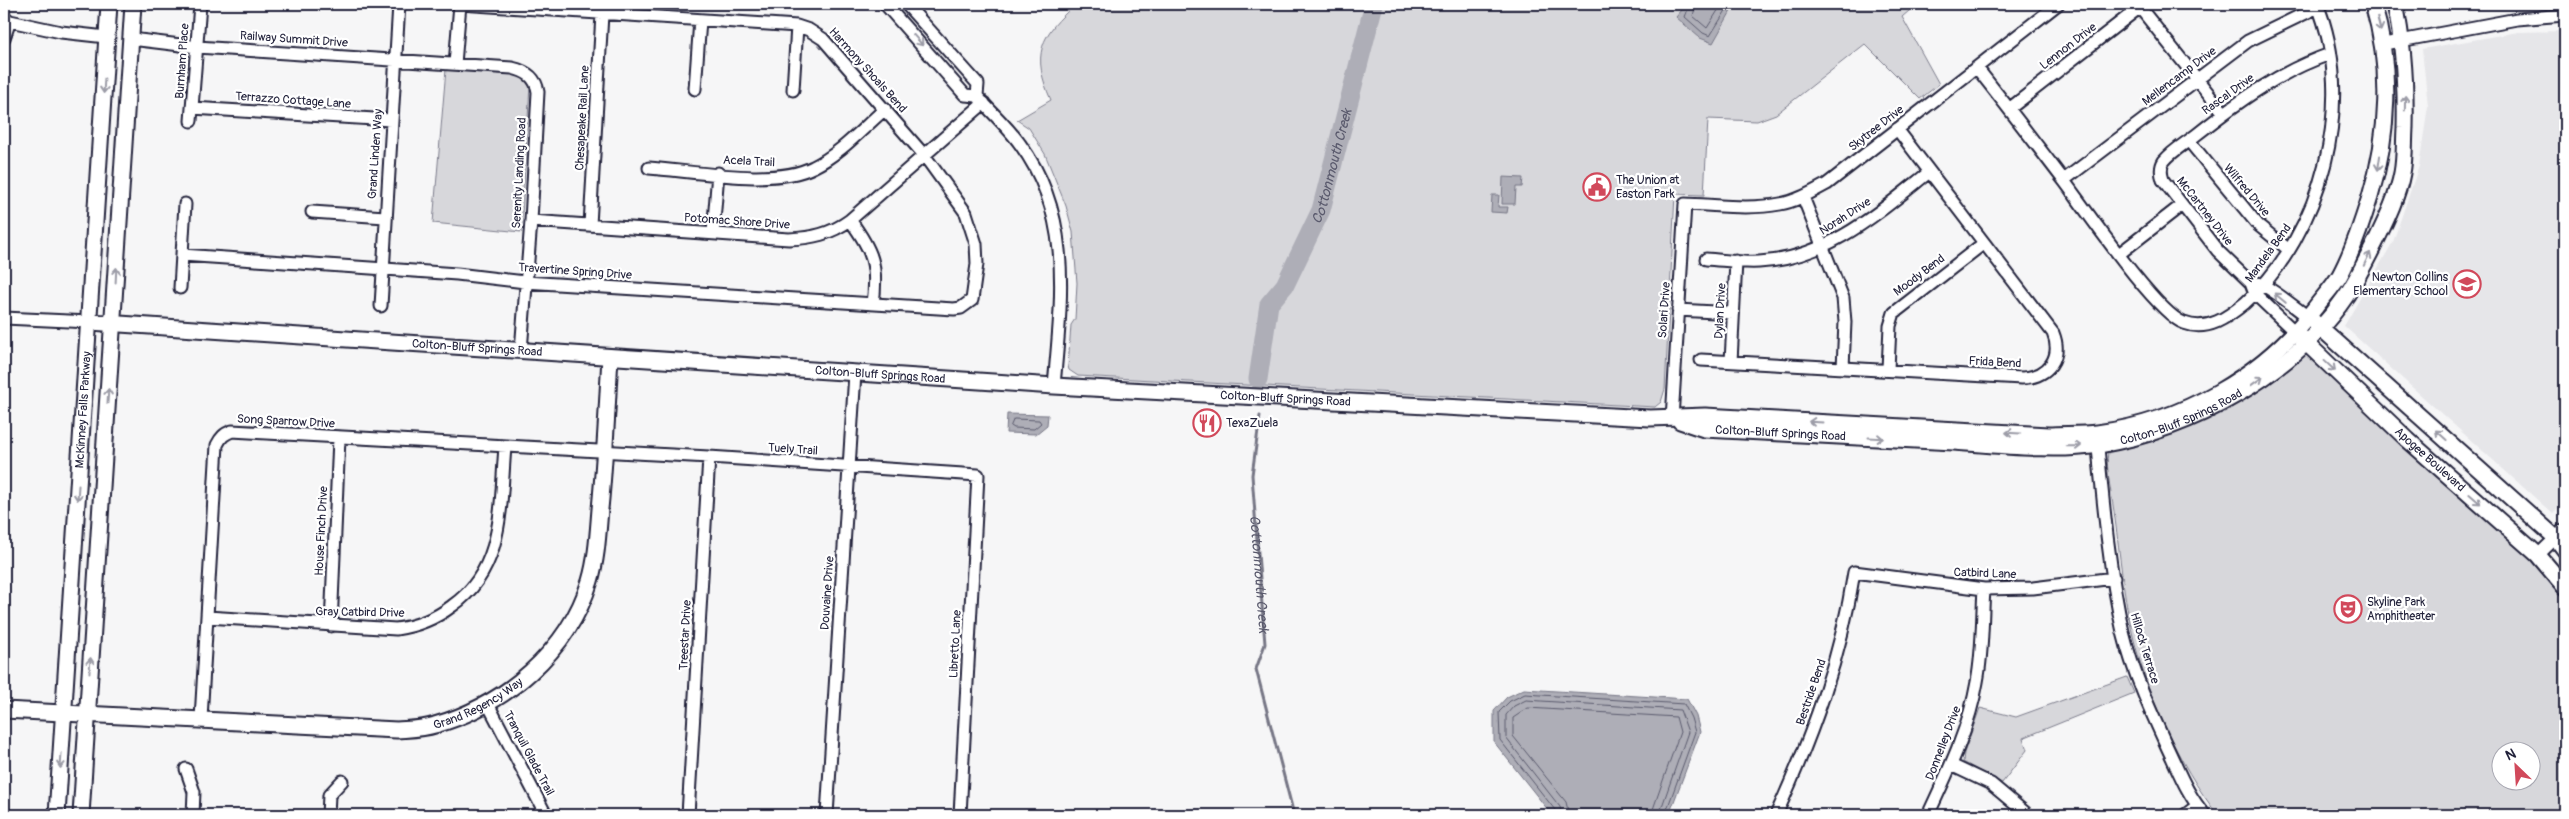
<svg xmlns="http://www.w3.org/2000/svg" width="2569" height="819" font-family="Pangolin,sans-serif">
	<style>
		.built { fill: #e6e6e9 }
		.green { fill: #d7d7db; stroke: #7c7c8b; fill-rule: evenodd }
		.water { fill: #aeaeb7; stroke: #767685 }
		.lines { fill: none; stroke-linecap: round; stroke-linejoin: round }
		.shore { stroke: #5a5a6d; stroke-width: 1 }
		.stream { stroke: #767685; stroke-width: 3 }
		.river { stroke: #aeaeb7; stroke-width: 19 }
		.street-casing { stroke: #22223b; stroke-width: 15 }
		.secondary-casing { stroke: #22223b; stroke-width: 19 }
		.street { stroke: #fff; stroke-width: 11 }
		.secondary { stroke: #fff; stroke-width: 15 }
		.oneway { stroke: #9c9ca7 }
		.labels { text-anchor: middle; stroke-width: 4.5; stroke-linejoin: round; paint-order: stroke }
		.street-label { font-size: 12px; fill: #22223b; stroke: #fff }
		.poi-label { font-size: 12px; fill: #22223b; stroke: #fff; text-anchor: start }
		.water-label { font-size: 14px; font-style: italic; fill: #5a5a6d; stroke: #fff }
	</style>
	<rect width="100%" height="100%" fill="#f6f6f7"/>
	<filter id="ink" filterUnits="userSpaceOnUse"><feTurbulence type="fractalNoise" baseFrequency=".02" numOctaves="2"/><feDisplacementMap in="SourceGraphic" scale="10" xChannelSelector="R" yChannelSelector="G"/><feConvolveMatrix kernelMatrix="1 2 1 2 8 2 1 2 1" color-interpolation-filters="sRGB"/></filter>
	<g filter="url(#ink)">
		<!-- built -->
		<path class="built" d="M2565,31V502L2553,514L2344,326L2393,242L2419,166L2428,106L2422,49L2518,32Z"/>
		<!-- green -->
		<path class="green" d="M1076,4H1917L1902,17L1939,84L1920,99L1865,44L1776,114L1757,121L1708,119L1704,195L1675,194L1665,389L1661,402L1655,407L1078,376L1069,370L1068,366L1071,325L1075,319L1077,283L1073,232L1066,206L1045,154L1029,128L1017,120L1051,100C1031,55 1040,35 1076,4Z
			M446,69L511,73L522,76L530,85L521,232L433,223Z
			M2303,353L2307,354L2526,555L2565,601V815H2218C2179,766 2144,689 2131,627C2123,592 2120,555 2115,519C2113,500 2105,469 2108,451ZM2502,752H2532V782H2502Z
			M2127,677L2134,693L2023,738L2027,750L2002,783L1963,762L1964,753L1980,708L2016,717Z"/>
		<!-- water -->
		<path class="water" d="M1687,4H1735L1713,43L1700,38L1676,17Z
			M1503,177L1523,178L1522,187H1516L1515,204H1502Z
			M1492,195H1499L1498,207H1508L1507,213L1491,212Z
			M1007,414L1048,415L1047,425L1036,434L1006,433Z
			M1524,689L1687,699L1696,716L1700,732L1669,815H1552L1494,742V711L1507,697Z"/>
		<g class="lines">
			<!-- shore -->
			<path class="shore" d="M1690,4L1685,17L1703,33L1710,36L1730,4
				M1696,4L1693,16L1707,28L1722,4
				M1014,419L1039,420L1041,423L1034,429L1014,428L1011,426Z
				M1556,815L1555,810L1500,740L1499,712L1510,701L1525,694L1684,704L1691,718L1695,732L1665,815
				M1562,815L1560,807L1506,738V715L1514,706L1526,700L1680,710L1688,732L1659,815
				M1569,815L1566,802L1513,736V718L1528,708L1676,717L1680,732L1651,815"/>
			<!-- stream -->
			<path class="stream" id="s1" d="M1260,416L1252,475L1265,644L1256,669L1294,815"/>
			<!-- river -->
			<path class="river" id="s2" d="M1258,379L1269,304L1285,285L1321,210L1374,4"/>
			<!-- street casing -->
			<g class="street-casing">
				<path id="street" d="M885,4L965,95L977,96
					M906,4L978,84L977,96C991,112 1008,127 1020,144C1074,217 1061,302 1054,386
					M2137,4L2224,113
					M4,17L10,21L61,32L106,37
					M4,38L10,21
					M131,39L197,47L512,68C526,71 536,77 538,92L531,221L521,351
					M2384,44L2517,19L2565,15
					M455,64L460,4
					M1977,68C2007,106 2036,144 2065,182C2086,210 2157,314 2184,323C2208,332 2228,317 2245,303C2322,235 2357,100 2317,4
					M695,89L700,20
					M793,90L797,26
					M192,108L391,120
					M2009,109L2144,4
					M191,121L200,4
					M2189,141L2258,225L2289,250
					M649,168C693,171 775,187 813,167C840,154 862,129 885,109
					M2064,180L2248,41L2318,7
					M1803,197L1843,298L1845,322L1843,368
					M312,212L385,217
					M850,220C873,251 878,266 873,304
					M531,221L789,239C812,238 831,234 850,220L984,103
					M590,225L602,14
					M713,233L718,173
					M2119,254L2182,205
					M182,255L457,274L525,282L954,309L961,308L972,300L977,264L976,244L966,213L924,155L823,39L809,30L797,26L460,4
					M1706,259C1723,260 1741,263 1759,262C1827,259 1878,213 1928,173
					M2257,283C2268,285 2297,309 2308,317
					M180,288L185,204
					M381,306L399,4
					M1678,310L1733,313
					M4,318L90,322
					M2295,332L2255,294L2251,283L2217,250L2163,180C2161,174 2160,167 2164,161C2172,151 2186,143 2196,135C2238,102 2278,72 2330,54
					M1701,360L2022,378C2048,377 2063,358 2053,333L1897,129
					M1731,362L1736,261
					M1888,369L1890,326L1894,313L1984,243
					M1672,419L1685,204C1716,205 1749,210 1780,204C1797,201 1812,192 1827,184L2058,4
					M2097,437C2103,501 2109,570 2123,632C2133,673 2151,712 2168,749C2179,772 2188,796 2205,815
					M2538,555L2565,529
					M207,617L396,629C418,626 435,619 452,606C505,569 500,504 505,447
					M331,626L339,438
					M488,704L546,815
					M201,719L217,445C221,437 224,434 232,431L709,457L978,475L960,815
					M1951,765L1991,784L2028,815
					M186,769L194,792L193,815
					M328,815L329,795L342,781
					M688,815L709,457
					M827,815L855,373
					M1776,815C1812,736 1841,658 1854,572L1984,589L2033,588L2114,578
					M1928,815C1948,772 1969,729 1977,682C1983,652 1982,619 1984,589
					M2185,815L2197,806"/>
			</g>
			<!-- secondary casing -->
			<g class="secondary-casing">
				<g id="secondary">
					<path d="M2313,321L2556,538L2565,550"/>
					<path id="s3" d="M90,322L1054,386L1650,418L1705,416L2048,435C2064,434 2081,435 2097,433C2182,422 2263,376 2315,308C2323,297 2333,287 2340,275C2353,251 2362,223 2370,197C2389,134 2392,67 2373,4"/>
					<path id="s4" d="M2299,336L2408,440L2538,555L2565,587"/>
					<path id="s5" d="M1680,421L1704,429C1787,433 1871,438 1954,442C2001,445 2052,452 2099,445C2192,430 2293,374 2346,296C2357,279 2366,261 2375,243C2385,222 2398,196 2402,173C2405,158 2404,143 2405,128C2406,85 2404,46 2395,4"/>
					<path id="s6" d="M4,710L397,730C410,729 423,729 435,725C505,705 568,652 590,581C597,558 598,533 600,509C605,459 607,408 610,357"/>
					<path id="s7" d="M57,815L109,4"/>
					<path d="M81,815L133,4"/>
				</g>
			</g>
			<!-- street -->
			<use href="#street" class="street"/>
			<!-- secondary -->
			<use href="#secondary" class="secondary"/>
		</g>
		<!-- one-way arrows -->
		<defs><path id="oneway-shaft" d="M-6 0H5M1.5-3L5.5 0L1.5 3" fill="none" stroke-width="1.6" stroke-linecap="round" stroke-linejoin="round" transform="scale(1.25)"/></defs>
		<g class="oneway">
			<use href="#oneway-shaft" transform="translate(2379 24) rotate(76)"/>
			<use href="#oneway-shaft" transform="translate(918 40) rotate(49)"/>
			<use href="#oneway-shaft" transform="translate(104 86) rotate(93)"/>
			<use href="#oneway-shaft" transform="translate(2405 103) rotate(-89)"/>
			<use href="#oneway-shaft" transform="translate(2379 163) rotate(98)"/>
			<use href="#oneway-shaft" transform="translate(2367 259) rotate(-64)"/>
			<use href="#oneway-shaft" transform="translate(116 275) rotate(-87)"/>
			<use href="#oneway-shaft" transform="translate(2280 298) rotate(-140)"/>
			<use href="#oneway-shaft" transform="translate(2330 366) rotate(43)"/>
			<use href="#oneway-shaft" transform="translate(2257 381) rotate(-36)"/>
			<use href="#oneway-shaft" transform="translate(108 396) rotate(-86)"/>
			<use href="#oneway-shaft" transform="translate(1816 422) rotate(-177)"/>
			<use href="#oneway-shaft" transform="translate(2013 433) rotate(-177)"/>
			<use href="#oneway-shaft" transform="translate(2441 435) rotate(-138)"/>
			<use href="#oneway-shaft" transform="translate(1876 438) rotate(3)"/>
			<use href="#oneway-shaft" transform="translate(2074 446) rotate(-1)"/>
			<use href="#oneway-shaft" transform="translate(78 493) rotate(94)"/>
			<use href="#oneway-shaft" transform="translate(2475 499) rotate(41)"/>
			<use href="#oneway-shaft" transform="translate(90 665) rotate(-86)"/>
			<use href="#oneway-shaft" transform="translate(61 761) rotate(94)"/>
		</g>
	</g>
	<!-- icons -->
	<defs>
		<g id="civic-ring" transform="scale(1.4375)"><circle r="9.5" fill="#fff" stroke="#d1495b" stroke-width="1.5"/><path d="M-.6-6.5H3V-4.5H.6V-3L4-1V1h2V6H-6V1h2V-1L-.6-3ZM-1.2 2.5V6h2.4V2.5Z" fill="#d1495b"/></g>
		<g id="school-ring" transform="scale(1.4375)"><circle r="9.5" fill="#fff" stroke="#d1495b" stroke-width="1.5"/><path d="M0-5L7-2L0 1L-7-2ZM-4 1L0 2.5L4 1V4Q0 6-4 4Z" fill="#d1495b"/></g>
		<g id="restaurant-ring" transform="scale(1.4375)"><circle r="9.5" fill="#fff" stroke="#d1495b" stroke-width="1.5"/><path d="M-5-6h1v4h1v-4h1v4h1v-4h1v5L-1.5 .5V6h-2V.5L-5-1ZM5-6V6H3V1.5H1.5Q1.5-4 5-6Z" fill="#d1495b"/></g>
		<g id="theatre-ring" transform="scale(1.4375)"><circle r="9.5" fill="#fff" stroke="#d1495b" stroke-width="1.5"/><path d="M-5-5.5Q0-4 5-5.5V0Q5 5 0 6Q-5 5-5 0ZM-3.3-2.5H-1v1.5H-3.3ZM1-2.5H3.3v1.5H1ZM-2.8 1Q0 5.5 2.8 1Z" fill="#d1495b"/></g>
	</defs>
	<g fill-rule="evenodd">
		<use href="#civic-ring" x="1597" y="187"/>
		<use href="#school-ring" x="2467" y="284"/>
		<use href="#restaurant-ring" x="1207" y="423"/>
		<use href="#theatre-ring" x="2348" y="609"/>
	</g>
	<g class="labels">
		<!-- street labels -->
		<g class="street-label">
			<text transform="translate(294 39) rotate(4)" y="4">Railway Summit Drive</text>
			<text transform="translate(2068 46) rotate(-38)" y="4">Lennon Drive</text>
			<text transform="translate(182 61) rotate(-86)" y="4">Burnham Place</text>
			<text transform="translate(868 70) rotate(48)" y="4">Harmony Shoals Bend</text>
			<text transform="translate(2179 76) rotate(-37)" y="4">Mellencamp Drive</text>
			<text transform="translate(2228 94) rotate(-36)" y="4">Rascal Drive</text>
			<text transform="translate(293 100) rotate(4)" y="4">Terrazzo Cottage Lane</text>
			<text transform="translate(582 118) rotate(-87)" y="4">Chesapeake Rail Lane</text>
			<text transform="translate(1876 128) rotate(-38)" y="4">Skytree Drive</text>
			<text transform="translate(375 154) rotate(-86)" y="4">Grand Linden Way</text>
			<text transform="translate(749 161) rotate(3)" y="4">Acela Trail</text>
			<text transform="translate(519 173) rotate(-87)" y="4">Serenity Landing Road</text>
			<text transform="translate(2247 190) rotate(50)" y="4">Wilfred Drive</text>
			<text transform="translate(2205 211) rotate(52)" y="4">McCartney Drive</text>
			<text transform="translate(1845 216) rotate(-33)" y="4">Norah Drive</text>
			<text transform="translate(737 221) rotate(4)" y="4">Potomac Shore Drive</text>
			<text transform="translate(2268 253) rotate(-54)" y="4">Mandela Bend</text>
			<text transform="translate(575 271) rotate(4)" y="4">Travertine Spring Drive</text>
			<text transform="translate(1919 275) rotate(-37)" y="4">Moody Bend</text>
			<text transform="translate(1664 310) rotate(-86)" y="4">Solari Drive</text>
			<text transform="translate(1720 311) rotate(-87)" y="4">Dylan Drive</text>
			<text dy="4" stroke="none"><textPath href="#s3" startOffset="388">Colton-Bluff Springs Road</textPath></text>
			<text transform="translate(1995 362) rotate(3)" y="4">Frida Bend</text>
			<text dy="4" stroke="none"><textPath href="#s3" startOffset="792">Colton-Bluff Springs Road</textPath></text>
			<text dy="4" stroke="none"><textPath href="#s3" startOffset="1198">Colton-Bluff Springs Road</textPath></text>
			<text dy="4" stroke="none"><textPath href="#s7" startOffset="406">McKinney Falls Parkway</textPath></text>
			<text dy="4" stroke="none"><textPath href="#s5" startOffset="508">Colton-Bluff Springs Road</textPath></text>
			<text transform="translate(286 421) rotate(3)" y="4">Song Sparrow Drive</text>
			<text dy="4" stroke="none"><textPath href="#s5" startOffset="102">Colton-Bluff Springs Road</textPath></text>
			<text transform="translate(793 449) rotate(4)" y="4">Tuely Trail</text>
			<text dy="4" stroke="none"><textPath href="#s4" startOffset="180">Apogee Boulevard</textPath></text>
			<text transform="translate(321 531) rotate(-87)" y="4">House Finch Drive</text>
			<text transform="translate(1985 573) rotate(2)" y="4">Catbird Lane</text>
			<text transform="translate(827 593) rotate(-86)" y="4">Douvaine Drive</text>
			<text transform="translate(360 612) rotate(1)" y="4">Gray Catbird Drive</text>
			<text transform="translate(685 635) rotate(-87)" y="4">Treestar Drive</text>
			<text transform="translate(955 644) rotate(-87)" y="4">Libretto Lane</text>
			<text transform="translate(2145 648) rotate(73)" y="4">Hillock Terrace</text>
			<text transform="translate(1811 692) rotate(-71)" y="4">Bestride Bend</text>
			<text dy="4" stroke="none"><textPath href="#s6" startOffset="480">Grand Regency Way</textPath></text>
			<text transform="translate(1943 743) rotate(-69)" y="4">Donnelley Drive</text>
			<text transform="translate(529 753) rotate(62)" y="4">Tranquil Glade Trail</text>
		</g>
		<!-- poi labels -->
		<g class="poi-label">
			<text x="1616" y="184">The Union at<tspan x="1616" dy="14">Easton Park</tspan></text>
			<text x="2448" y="281" text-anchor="end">Newton Collins<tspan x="2448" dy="14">Elementary School</tspan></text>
			<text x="1226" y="427">TexaZuela</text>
			<text x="2367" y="606">Skyline Park<tspan x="2367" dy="14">Amphitheater</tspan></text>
		</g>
		<!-- water labels -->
		<g class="water-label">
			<text dy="5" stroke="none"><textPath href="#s2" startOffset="229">Cottonmouth Creek</textPath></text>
			<text dy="5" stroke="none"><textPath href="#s1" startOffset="159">Cottonmouth Creek</textPath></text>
		</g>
	</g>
	<!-- margin -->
	<rect width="2569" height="819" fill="none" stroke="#fff" stroke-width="20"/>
	<rect x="10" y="10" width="2549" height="799" fill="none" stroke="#22223b" stroke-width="2" filter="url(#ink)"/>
	<!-- north arrow -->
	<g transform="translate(2516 766) rotate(335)"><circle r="24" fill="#ffffff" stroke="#a7a7b1"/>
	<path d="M0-4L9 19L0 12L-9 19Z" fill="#d1495b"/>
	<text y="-8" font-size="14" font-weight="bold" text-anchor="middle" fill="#22223b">N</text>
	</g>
</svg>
